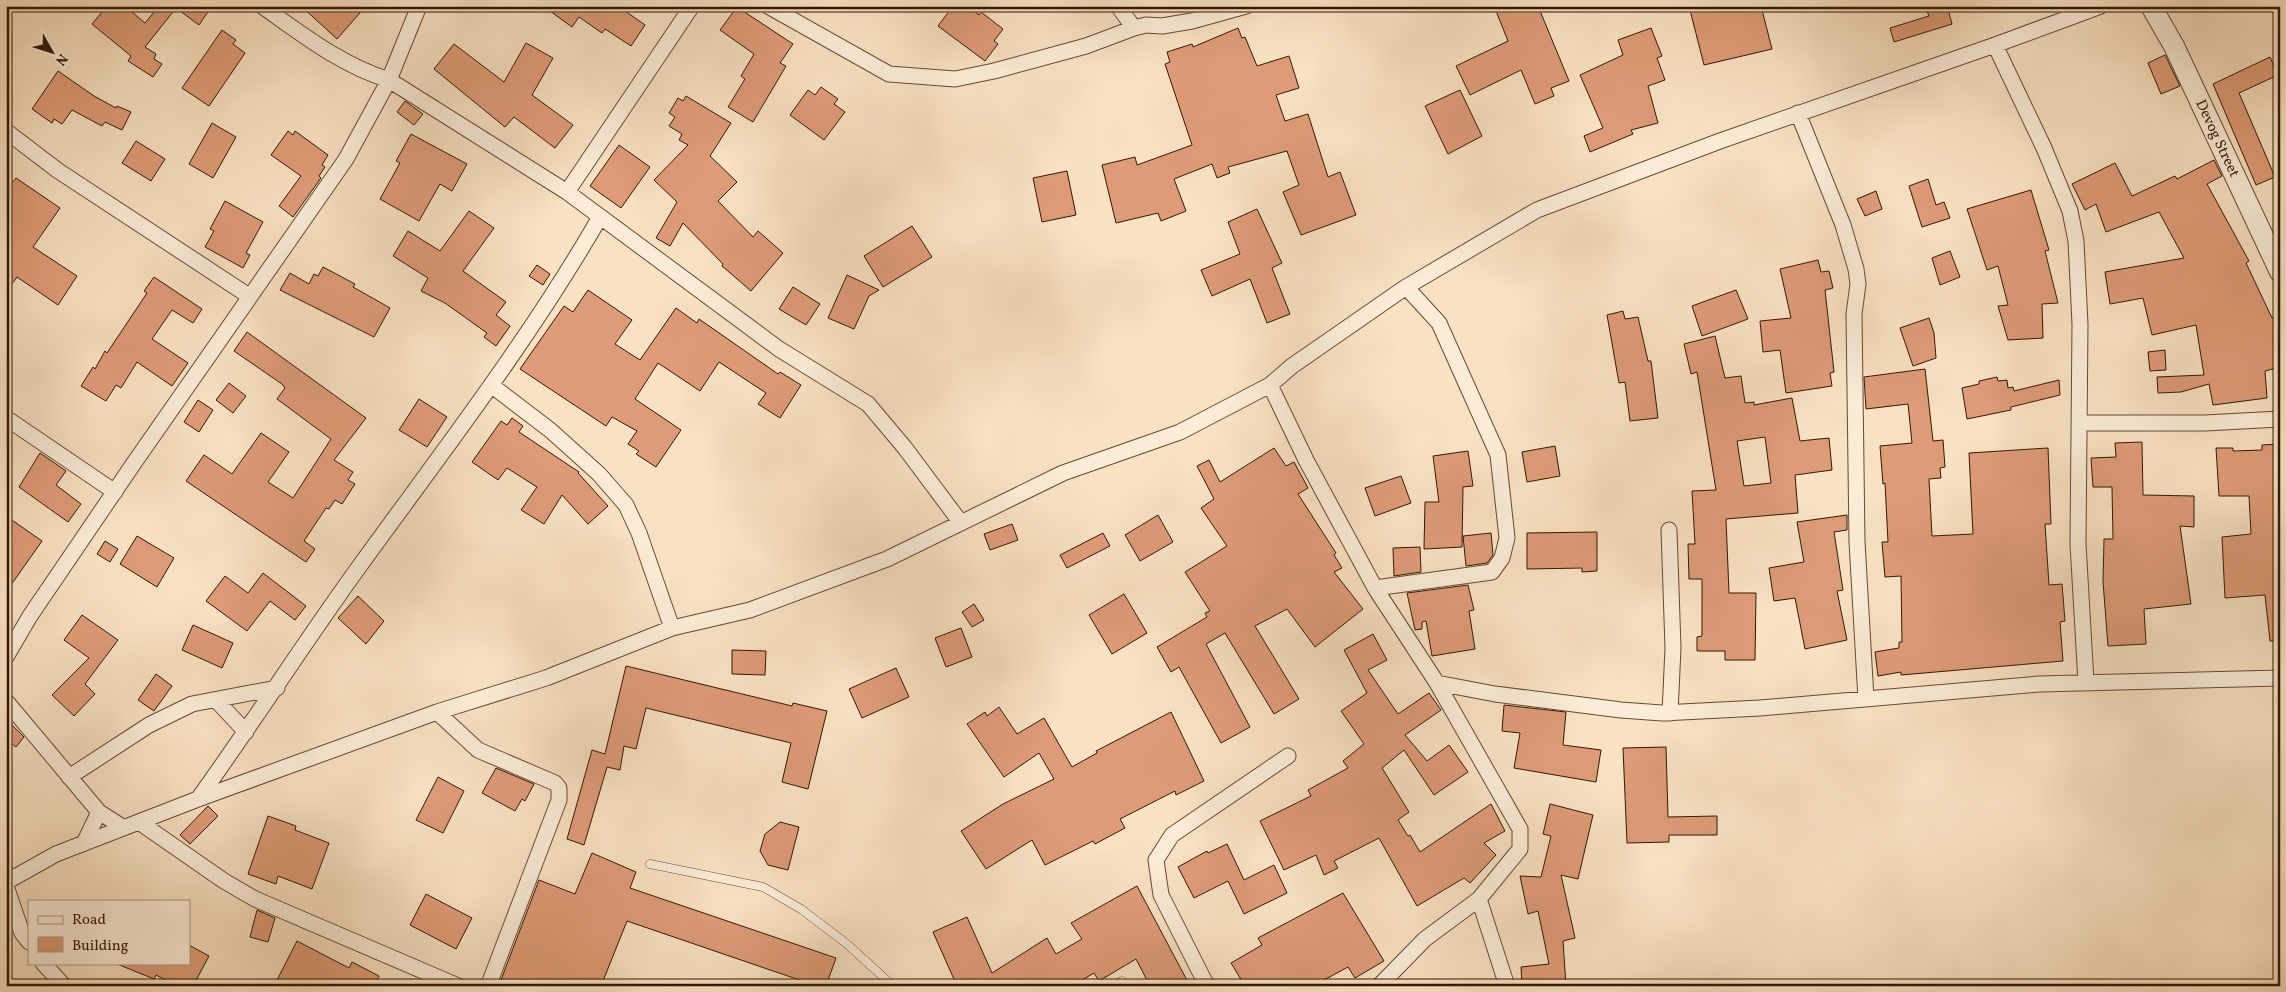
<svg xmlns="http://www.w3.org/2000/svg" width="2286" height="992" font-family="Vollkorn,serif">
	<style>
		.building { fill: #de9b77; stroke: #311803; fill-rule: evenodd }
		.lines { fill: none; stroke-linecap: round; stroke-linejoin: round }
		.service-casing { stroke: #634a33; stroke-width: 9 }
		.minor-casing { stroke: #634a33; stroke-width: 17 }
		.tertiary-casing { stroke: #634a33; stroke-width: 22 }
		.service { stroke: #fbecd7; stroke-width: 8 }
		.minor { stroke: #fbecd7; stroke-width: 15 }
		.tertiary { stroke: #fbecd7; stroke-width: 20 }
		.labels { text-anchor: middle; stroke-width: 4; stroke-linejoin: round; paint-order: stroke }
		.street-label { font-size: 15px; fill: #311803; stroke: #fbecd7 }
	</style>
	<rect width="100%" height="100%" fill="#f9e1c2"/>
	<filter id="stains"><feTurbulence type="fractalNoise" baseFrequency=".004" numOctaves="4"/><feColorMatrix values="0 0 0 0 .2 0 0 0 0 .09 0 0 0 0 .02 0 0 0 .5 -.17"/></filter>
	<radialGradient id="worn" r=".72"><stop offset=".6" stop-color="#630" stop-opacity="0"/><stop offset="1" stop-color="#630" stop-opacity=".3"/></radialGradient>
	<!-- building -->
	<path class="building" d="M107,6H125L145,23L159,6H212L199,25L176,8L145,47L156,54L154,59L162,64L153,77L128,61L131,56L92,24Z
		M301,6H366L337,39Z
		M543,6H618L645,25L631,46L605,29L602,33L579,17L572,27Z
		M953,6H967L979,15L981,12L1003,29L994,41L998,44L985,61L938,26Z
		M1494,6H1538L1569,81L1551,88L1554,96L1535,104L1521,70L1470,95L1456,66L1508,41Z
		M1689,6H1761L1772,49L1704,65Z
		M1947,6L1952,24L1894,42L1890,28L1929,16L1927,11Z
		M737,7L793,44L780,63L786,66L753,122L728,107L745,79L741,76L754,54L720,30Z
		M1238,28L1242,38L1245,37L1257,66L1289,56L1299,88L1276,95L1285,121L1308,114L1328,177L1340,172L1356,215L1301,235L1283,192L1299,185L1287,151L1228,167L1230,173L1217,178L1212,164L1174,179L1186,211L1161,221L1158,213L1116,223L1102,165L1135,157L1137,165L1192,145L1165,64L1170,62L1167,52L1192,44L1193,47Z
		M1651,28L1662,56L1657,58L1665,80L1648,86L1658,123L1631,130L1633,134L1590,152L1584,136L1603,128L1580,75L1623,55L1618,40Z
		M222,30L236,40L233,44L245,53L209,106L182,88Z
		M526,43L553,58L532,95L573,125L555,148L514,117L505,127L434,69L454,44L504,82Z
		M2165,55L2180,86L2161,94L2148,63Z
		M2270,57L2278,75L2239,93L2275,177L2256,185L2213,84Z
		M58,71L94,96L116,108L117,106L131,112L122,130L105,122L102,126L72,110L62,124L54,119L52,123L32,109Z
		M821,87L838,99L834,104L845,112L824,140L790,115L808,90L815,95Z
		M1460,90L1482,136L1448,154L1425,106Z
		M686,96L731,123L710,156L737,182L718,201L753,237L758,231L783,253L751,291L722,266L723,264L683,223L670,246L656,238L677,202L654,180L688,145L679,140L682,134L669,126L675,117L669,113L678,98L683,101Z
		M405,101L423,114L414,125L397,112Z
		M212,123L236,137L213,178L189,164Z
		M288,131L293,135L295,131L328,155L322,165L325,167L319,176L321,178L293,217L279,206L301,176L271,155Z
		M411,134L467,164L452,191L440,184L419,221L380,199L400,163L396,161Z
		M136,141L165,159L151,181L122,163Z
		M619,145L650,167L621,208L590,186Z
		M2214,160L2222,176L2207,184L2249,261L2246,263L2272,318L2280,316V367L2265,371L2267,398L2213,405L2209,384L2181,392L2158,393L2157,377L2204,375L2196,325L2152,335L2143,298L2110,304L2105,272L2184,258L2159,212L2106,232L2096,204L2085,210L2072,184L2115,163L2132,196L2175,176L2177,179Z
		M1067,171L1076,215L1042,222L1033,178Z
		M16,178L60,208L33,247L77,276L58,305L17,277L6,292V191Z
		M1928,179L1936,205L1944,202L1950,218L1922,227L1909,186Z
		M2031,190L2049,250L2045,251L2058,303L2042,304L2043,338L2008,340L1998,306L2008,305L1998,266L1987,270L1967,209Z
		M1876,191L1882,209L1865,216L1857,199Z
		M225,201L263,222L246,253L250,255L243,268L205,247L214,231L210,229Z
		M1257,209L1282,263L1272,268L1290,314L1267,323L1250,279L1212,296L1201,270L1240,254L1228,222Z
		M469,211L494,228L463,271L506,302L496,315L510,326L496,346L484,337L487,333L445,303L421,291L428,278L393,256L408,231L440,251Z
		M912,226L932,257L883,287L864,256Z
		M1950,251L1960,277L1940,285L1932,258Z
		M1818,260L1821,272L1829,271L1833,288L1825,290L1834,372L1830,373L1832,386L1786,393L1780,350L1763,352L1760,321L1791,318L1780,269Z
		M537,265L550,274L543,285L529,276Z
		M323,267L355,284L353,287L390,308L374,337L280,290L290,273L309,284L314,274L318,276Z
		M847,275L879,290L869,296L854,329L828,318Z
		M154,277L202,309L193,323L172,310L152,339L188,363L172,386L137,362L121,388L116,385L106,401L81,386L93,367L95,369L105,351L107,353L147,293L144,291Z
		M793,287L820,304L806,325L779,309Z
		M588,290L632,320L615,344L640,360L676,308L697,323L699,319L778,374L780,372L801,385L780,418L758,404L766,393L719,362L700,391L658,363L635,399L681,430L656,467L636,454L639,451L628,444L637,431L612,417L606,426L520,369L564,306L573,312Z
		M1736,290L1748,319L1702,336L1692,306Z
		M1623,311L1625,319L1638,317L1648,361H1651L1658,418L1630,421L1625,382L1619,383L1607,315Z
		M1929,318L1934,333L1936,358L1913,366L1900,328Z
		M247,332L366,418L334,460L353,472L348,480L355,484L342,504L335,500L329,509L326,508L304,541L315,549L306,562L186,481L204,455L232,474L261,433L289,452L268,482L293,498L331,439L277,399L285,388L282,384L234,351Z
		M1715,336L1725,378L1741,376L1745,403L1754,402V405L1792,398L1800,441L1829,438L1832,470L1795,475L1798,513L1726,519L1729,593H1756L1755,660H1725V651H1697V637L1702,636V579H1689L1688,544H1695L1692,491L1716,490L1697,372L1691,374L1684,344ZM1765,437L1771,483L1744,486L1737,441Z
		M2165,350L2166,370L2150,371L2148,352Z
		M1925,369L1933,441L1943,440L1945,467L1940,468L1941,478L1929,479L1932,536L1973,534L1969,453L2048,448L2051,524H2045L2049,585L2062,584L2065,621L2060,622L2063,661L1901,675V672L1878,676L1875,652L1899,648V642H1902L1901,576L1885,577L1882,542H1888L1885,483L1883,484L1880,446L1912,443L1908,404L1866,409L1864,377Z
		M1997,377L1998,381L2007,380L2008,388L2013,387L2014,391L2059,380L2060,395L2011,407V410L1967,419L1962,388L1979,384V381Z
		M229,383L246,396L233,413L216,400Z
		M419,399L447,417L427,447L399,430Z
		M198,400L213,410L199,432L184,422Z
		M512,418L523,426L519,432L579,472L578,473L608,506L588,524L562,495L544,524L521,510L537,487L507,468L498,480L472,462L501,421L507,425Z
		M2142,442L2143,495L2194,496V527L2180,526L2191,604L2144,609L2146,644L2108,646L2103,582L2104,539H2113L2112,487H2093L2091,458L2116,457L2115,443Z
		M2279,444L2280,641H2270L2265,595L2225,598L2222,537L2251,534L2249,496H2219L2216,448H2233V451L2262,450V445Z
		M1555,446L1560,476L1527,482L1522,452Z
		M1274,448L1286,466L1294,462L1308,488L1298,494L1336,553L1334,555L1342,568L1334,572L1363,609L1315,647L1287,609L1255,626L1299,699L1274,714L1225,633L1206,644L1250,727L1221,743L1179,667L1171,672L1157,647L1207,617L1205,613L1210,611L1185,572L1227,546L1201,508L1214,499L1197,466L1209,460L1220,482Z
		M1468,451L1473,486L1463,487L1462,547L1424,549L1425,502H1439L1433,456Z
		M40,453L66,471L56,485L81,504L68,522L19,487Z
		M1401,476L1411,503L1375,516L1365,488Z
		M1158,515L1173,542L1140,561L1125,535Z
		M1847,515V530L1834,532L1843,590L1837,591L1847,640L1805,649L1795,598L1774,601L1769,568L1804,562L1797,522Z
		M6,516L42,541L6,592Z
		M1012,524L1018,540L990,550L984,534Z
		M1597,532V571L1582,572V568L1527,569V533Z
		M1103,533L1110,546L1067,568L1060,555Z
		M1491,533L1493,555L1487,563L1466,566L1463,536Z
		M137,536L174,558L157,587L120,564Z
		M105,541L118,549L110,562L97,554Z
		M1420,547L1421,572L1394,576L1393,548Z
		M263,573L306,606L295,620L270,601L247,631L206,601L225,576L248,593Z
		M1468,585L1474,610L1469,611L1475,649L1432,656L1426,621L1422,622V629L1415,630L1407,593Z
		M1124,594L1147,633L1112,654L1089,615Z
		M358,596L384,621L366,644L338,618Z
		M974,604L984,620L972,627L962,612Z
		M82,615L118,640L85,684L95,694L74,716L52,695L89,658L64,640Z
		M193,625L233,643L222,668L182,650Z
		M961,628L972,657L946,667L935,638Z
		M1373,634L1387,660L1368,670L1398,714L1429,693L1441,710L1405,735L1427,761L1449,745L1468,772L1434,795L1404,750L1382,768L1409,812L1398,820L1408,836L1410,835L1420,852L1491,804L1505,831L1484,843L1496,855L1470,883L1464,878L1417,906L1379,838L1334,861L1338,868L1324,875L1316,855L1284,870L1260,821L1311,796L1308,790L1348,768L1343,761L1364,744L1341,711L1367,693L1344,650Z
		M732,650L766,651L765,675L732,674Z
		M626,666L792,706L793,703L827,711L808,789L782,782L791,743L646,708L636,749L624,746L620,770L607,767L584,845L567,839L592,750L605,754Z
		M896,668L909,697L862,718L849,689Z
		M156,674L172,686L154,711L138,700Z
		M1504,705L1566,712L1563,745L1601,750L1596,782L1514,768L1520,733L1502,731Z
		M999,707L1017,734L1044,718L1072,767L1097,753L1096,751L1171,712L1204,781L1176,795L1175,791L1120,819L1125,828L1095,844L1093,841L1045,865L1032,840L986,869L961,831L1003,804L1054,779L1039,753L1004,777L967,724L985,712L987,716Z
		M6,719L24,737L16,747L6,739Z
		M1666,747L1668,817L1717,816V835H1669V842L1627,843L1623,748Z
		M496,768L534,784L525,801L522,799L515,811L482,793Z
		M438,777L464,791L443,833L416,820Z
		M1550,804L1593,815L1578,879L1561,875L1575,938L1563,941L1566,986H1522L1521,967L1549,964L1538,911L1528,914L1520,876L1541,877L1551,836L1543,834Z
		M208,806L218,816L190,844L180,835Z
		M268,816L296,826L295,830L329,843L312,889L278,876L276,884L248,874Z
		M780,822L799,827L788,870L768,865L760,851L765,834Z
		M1227,844L1244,880L1274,865L1287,893L1244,914L1228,881L1194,898L1178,867L1207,851L1208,853Z
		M592,853L636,872L630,888L836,958L826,986H817L627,921L601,986H516L501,980L539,880L575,894Z
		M1137,886L1190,986H1150L1136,959L1099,981L1094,973L1072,986H957L933,932L967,917L992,973L1047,938L1056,954L1082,939L1071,923Z
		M1343,893L1384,961L1355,978L1348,967L1313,986H1245L1231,963L1262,945L1258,938Z
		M426,894L472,918L456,949L410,925Z
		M257,910L275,918L268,942L250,937Z
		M297,941L349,968L352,962L379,976L374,986H274Z
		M189,945L209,956L193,986H176L156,975L154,979L117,964L189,963Z"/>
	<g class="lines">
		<!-- service casing -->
		<g class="service-casing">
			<path id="service" d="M650,864L763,887L801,909L847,944L893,986
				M1115,986L1122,981"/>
		</g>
		<!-- minor casing -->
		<g class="minor-casing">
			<path id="minor" d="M262,6C303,35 341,65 389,80L567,192L779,349L868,404L905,448L961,523
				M768,6L889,74L955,79L994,71L1086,46L1134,28L1146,25L1162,26L1192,21L1246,6
				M1118,6L1134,28
				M1995,45L2044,148L2070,211L2076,241L2080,324L2078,544L2086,682
				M1798,113L1843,225L1856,269L1858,284L1854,314L1857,542L1866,699
				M6,131L57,170L249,296
				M567,192L692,6
				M491,385L550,430L599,474L626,505L639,533L672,628
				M1270,385L1306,460L1375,588L1437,683L1520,829V849L1479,899L1425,939L1379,986
				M6,418L115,492
				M2080,423H2205L2280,419
				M1669,530L1673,648L1670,713
				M1375,588L1492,572L1502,558L1507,538L1498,455L1439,323L1406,287
				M6,657L30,616L134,463L346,159L389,80L419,6
				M1437,683L1495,694L1621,710L1662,713L1760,708L2039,684L2280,678
				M216,700L246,732
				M6,701L99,812L124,828
				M437,712L478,750L555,783L559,788V800L489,984L486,986
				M69,777L149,725L192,704L277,688
				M198,799C255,720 307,638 364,560C446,447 531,337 600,217
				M139,822L224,881L255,899L458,986
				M84,843L99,812
				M6,882L56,854L198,799L437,712L546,678L672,628L750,610L887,559L1063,473L1180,432L1270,385L1292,366L1406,287L1537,210L1720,141L1995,45L2101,6
				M6,886L22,933L29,942
				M1479,899L1507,986
				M43,963L64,986
				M1207,986L1161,895L1156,860L1172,835L1288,756"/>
		</g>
		<!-- tertiary casing -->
		<g class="tertiary-casing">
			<path id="tertiary" d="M2151,6L2174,46L2280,272"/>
		</g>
		<!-- service -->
		<use href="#service" class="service"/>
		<!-- minor -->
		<use href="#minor" class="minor"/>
		<!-- tertiary -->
		<use href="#tertiary" class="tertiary"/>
	</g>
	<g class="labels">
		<!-- street labels -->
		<g class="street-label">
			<text transform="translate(2218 138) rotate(65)" y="5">Devog Street</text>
		</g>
	</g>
	<!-- margin -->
	<rect width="2286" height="992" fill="none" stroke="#f9e1c2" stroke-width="25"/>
	<rect x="8" y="8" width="2271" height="977" fill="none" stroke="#311803" stroke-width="2.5"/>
	<rect x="12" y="12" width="2261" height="967" fill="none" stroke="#311803"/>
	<!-- legend -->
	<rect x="28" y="900" width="162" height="65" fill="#fbecd7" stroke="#aa9782"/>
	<rect x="38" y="916" width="25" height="8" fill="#fbecd7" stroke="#aa9782"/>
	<text x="72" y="924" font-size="15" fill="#311803">Road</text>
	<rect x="38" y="937" width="25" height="15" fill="#de9b77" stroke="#aa9782"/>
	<text x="72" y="950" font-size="15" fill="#311803">Building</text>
	<!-- north arrow -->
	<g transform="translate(52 52) rotate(129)" stroke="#fbecd7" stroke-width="4" paint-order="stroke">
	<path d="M0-4L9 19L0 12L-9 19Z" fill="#311803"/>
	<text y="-8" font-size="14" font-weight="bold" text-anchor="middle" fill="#311803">N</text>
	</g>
	<rect width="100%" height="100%" filter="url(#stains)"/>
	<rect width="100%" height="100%" fill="url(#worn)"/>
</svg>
